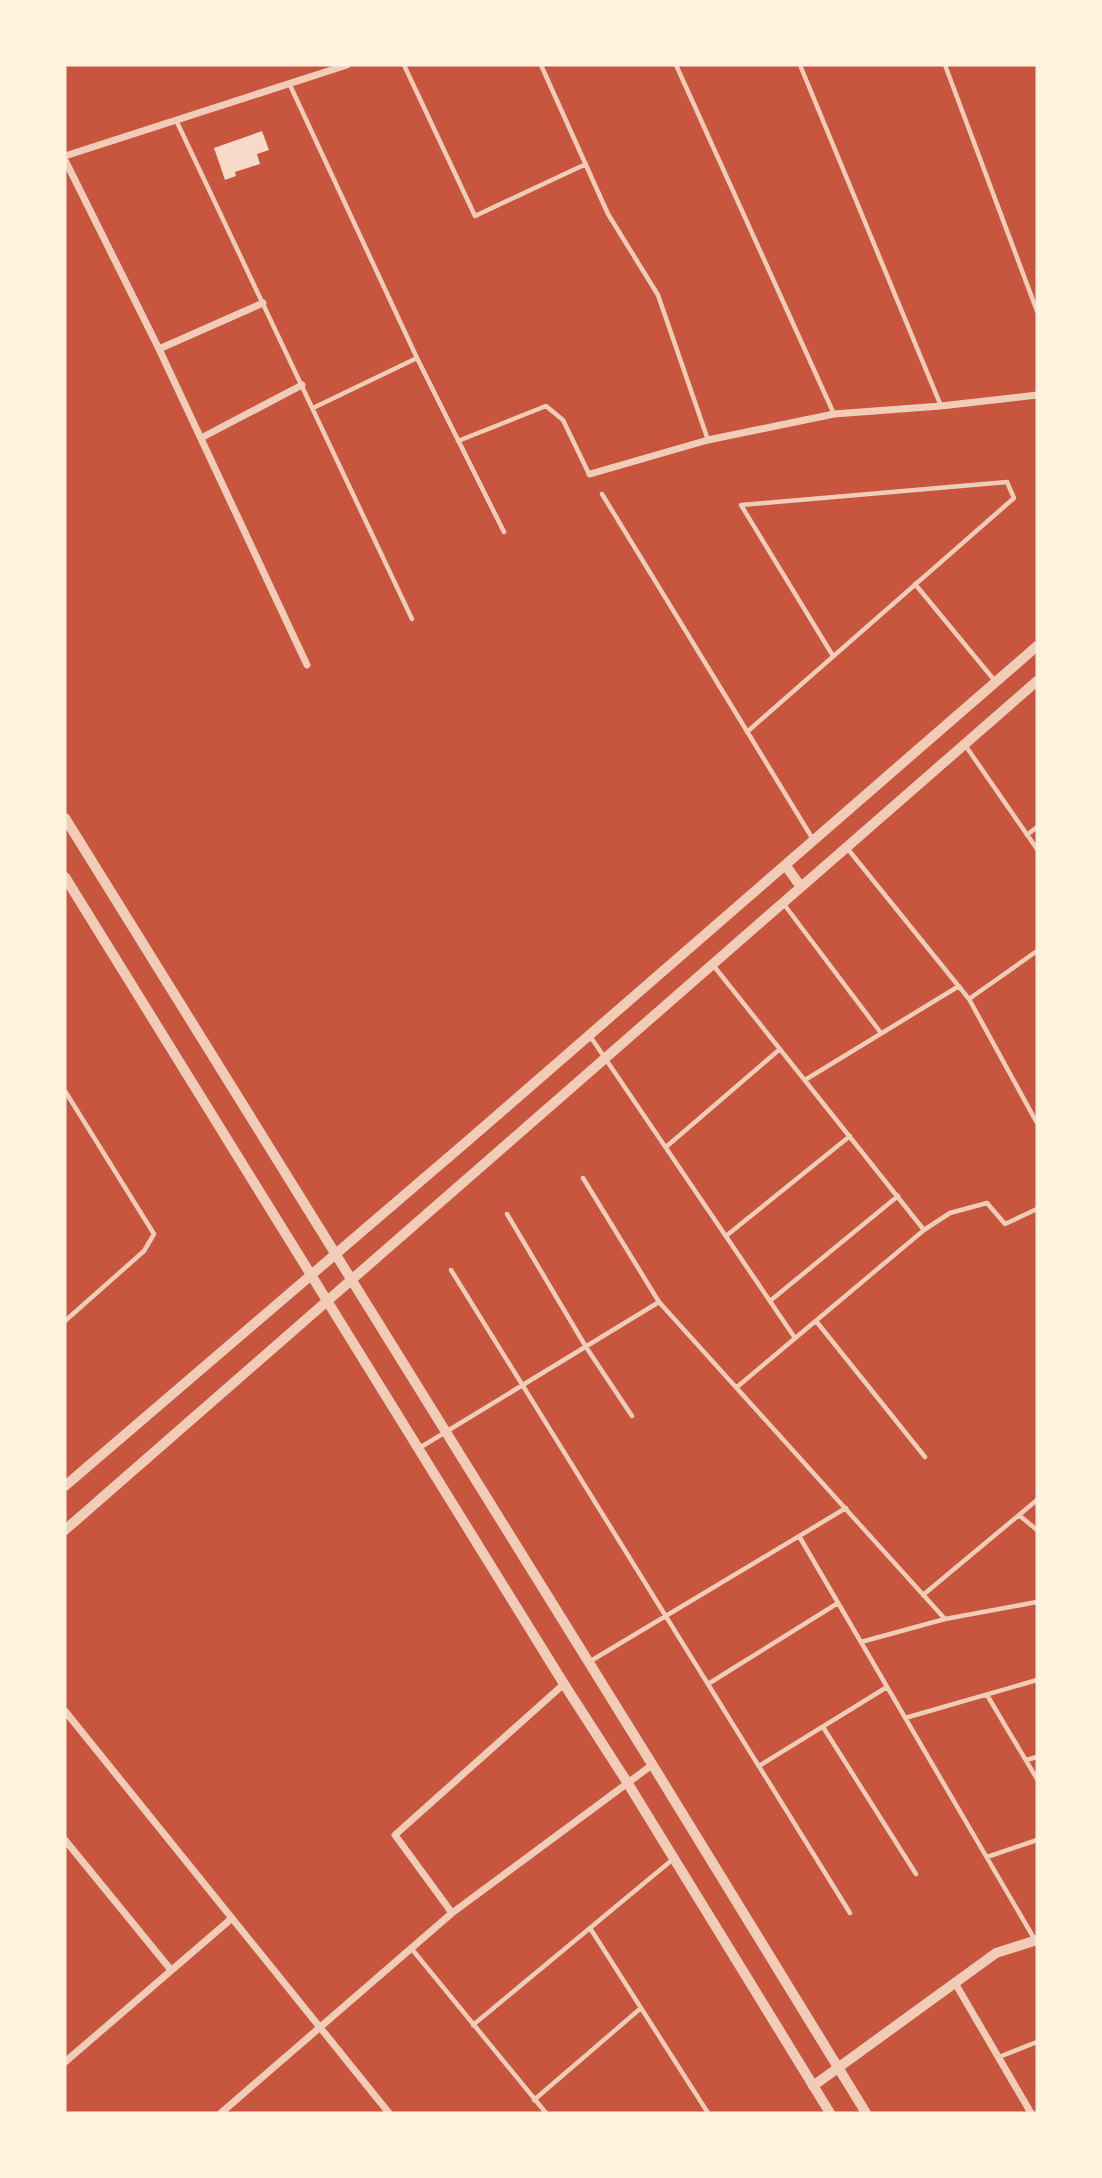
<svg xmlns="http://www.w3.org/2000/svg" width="1102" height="2178" font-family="'Exo 2',sans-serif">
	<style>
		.building { fill: #f7dbc8 }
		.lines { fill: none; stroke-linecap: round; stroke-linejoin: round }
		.service { stroke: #f1ccb7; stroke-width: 4.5 }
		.minor { stroke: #f1ccb7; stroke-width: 7 }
		.tertiary { stroke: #f1ccb7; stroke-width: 10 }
	</style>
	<rect width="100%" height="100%" fill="#c8553d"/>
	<!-- building -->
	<path class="building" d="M262,131L269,150L257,154L260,164L235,172L236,176L225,180L214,148Z"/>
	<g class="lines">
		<!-- service -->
		<path class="service" d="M404,65L475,216L586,164
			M541,65L608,214L658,295L708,440
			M676,65L834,414
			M800,65L941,406
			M945,65L1037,311
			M289,83L417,358L504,532
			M176,120L412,619
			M313,408L417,358
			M458,441L546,406L563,420L589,474
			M602,494L814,841
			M915,584L995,681
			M747,732L1014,498L1007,482L741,505L833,656
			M965,745L1037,849
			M1027,835L1037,827
			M847,848L969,999L1037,1123
			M783,903L881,1033
			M713,965L924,1230
			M969,999L1037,951
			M590,1036L795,1338
			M805,1080L959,986
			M65,1091L154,1234L144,1251L65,1321
			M666,1147L780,1049
			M583,1178L659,1302L945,1619
			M507,1214L586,1347L632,1416
			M726,1236L850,1136
			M451,1270L850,1913
			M770,1301L898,1196
			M816,1321L925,1457
			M737,1387L924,1230L950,1213L987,1203L1005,1224L1037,1209
			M421,1447L659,1302
			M1020,1516L1037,1530
			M799,1536L1035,1940
			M923,1595L1037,1500
			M861,1642L945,1619L1037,1602
			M589,1662L846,1508
			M708,1684L838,1603
			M987,1695L1037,1779
			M905,1718L1037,1680
			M823,1727L916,1874
			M1026,1760L1037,1757
			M759,1766L887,1687
			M987,1857L1037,1840
			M590,1928L708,2113
			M411,1948L546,2113
			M473,2025L672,1860
			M999,2057L1037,2042
			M534,2100L641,2008"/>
		<!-- minor -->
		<path class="minor" d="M65,156L347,65
			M65,160L159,349L307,665
			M159,349L263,303
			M201,438L302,385
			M590,474L708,440L834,414L941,406L1037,395
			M65,1711L389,2113
			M65,1840L171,1970
			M452,1913L395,1835L564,1684
			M955,1983L1031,2113
			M65,2062L231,1919
			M221,2113L452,1913L652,1765"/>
		<!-- tertiary -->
		<path class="tertiary" d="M65,818L660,1777L866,2113
			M786,866L801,887
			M65,877L564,1684L627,1782L830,2113
			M65,1486L471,1138L1037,646
			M65,1530L1037,681
			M813,2086L996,1953L1037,1940"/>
	</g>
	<!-- border -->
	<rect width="1102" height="2178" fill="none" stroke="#fff3e0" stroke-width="133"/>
</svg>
